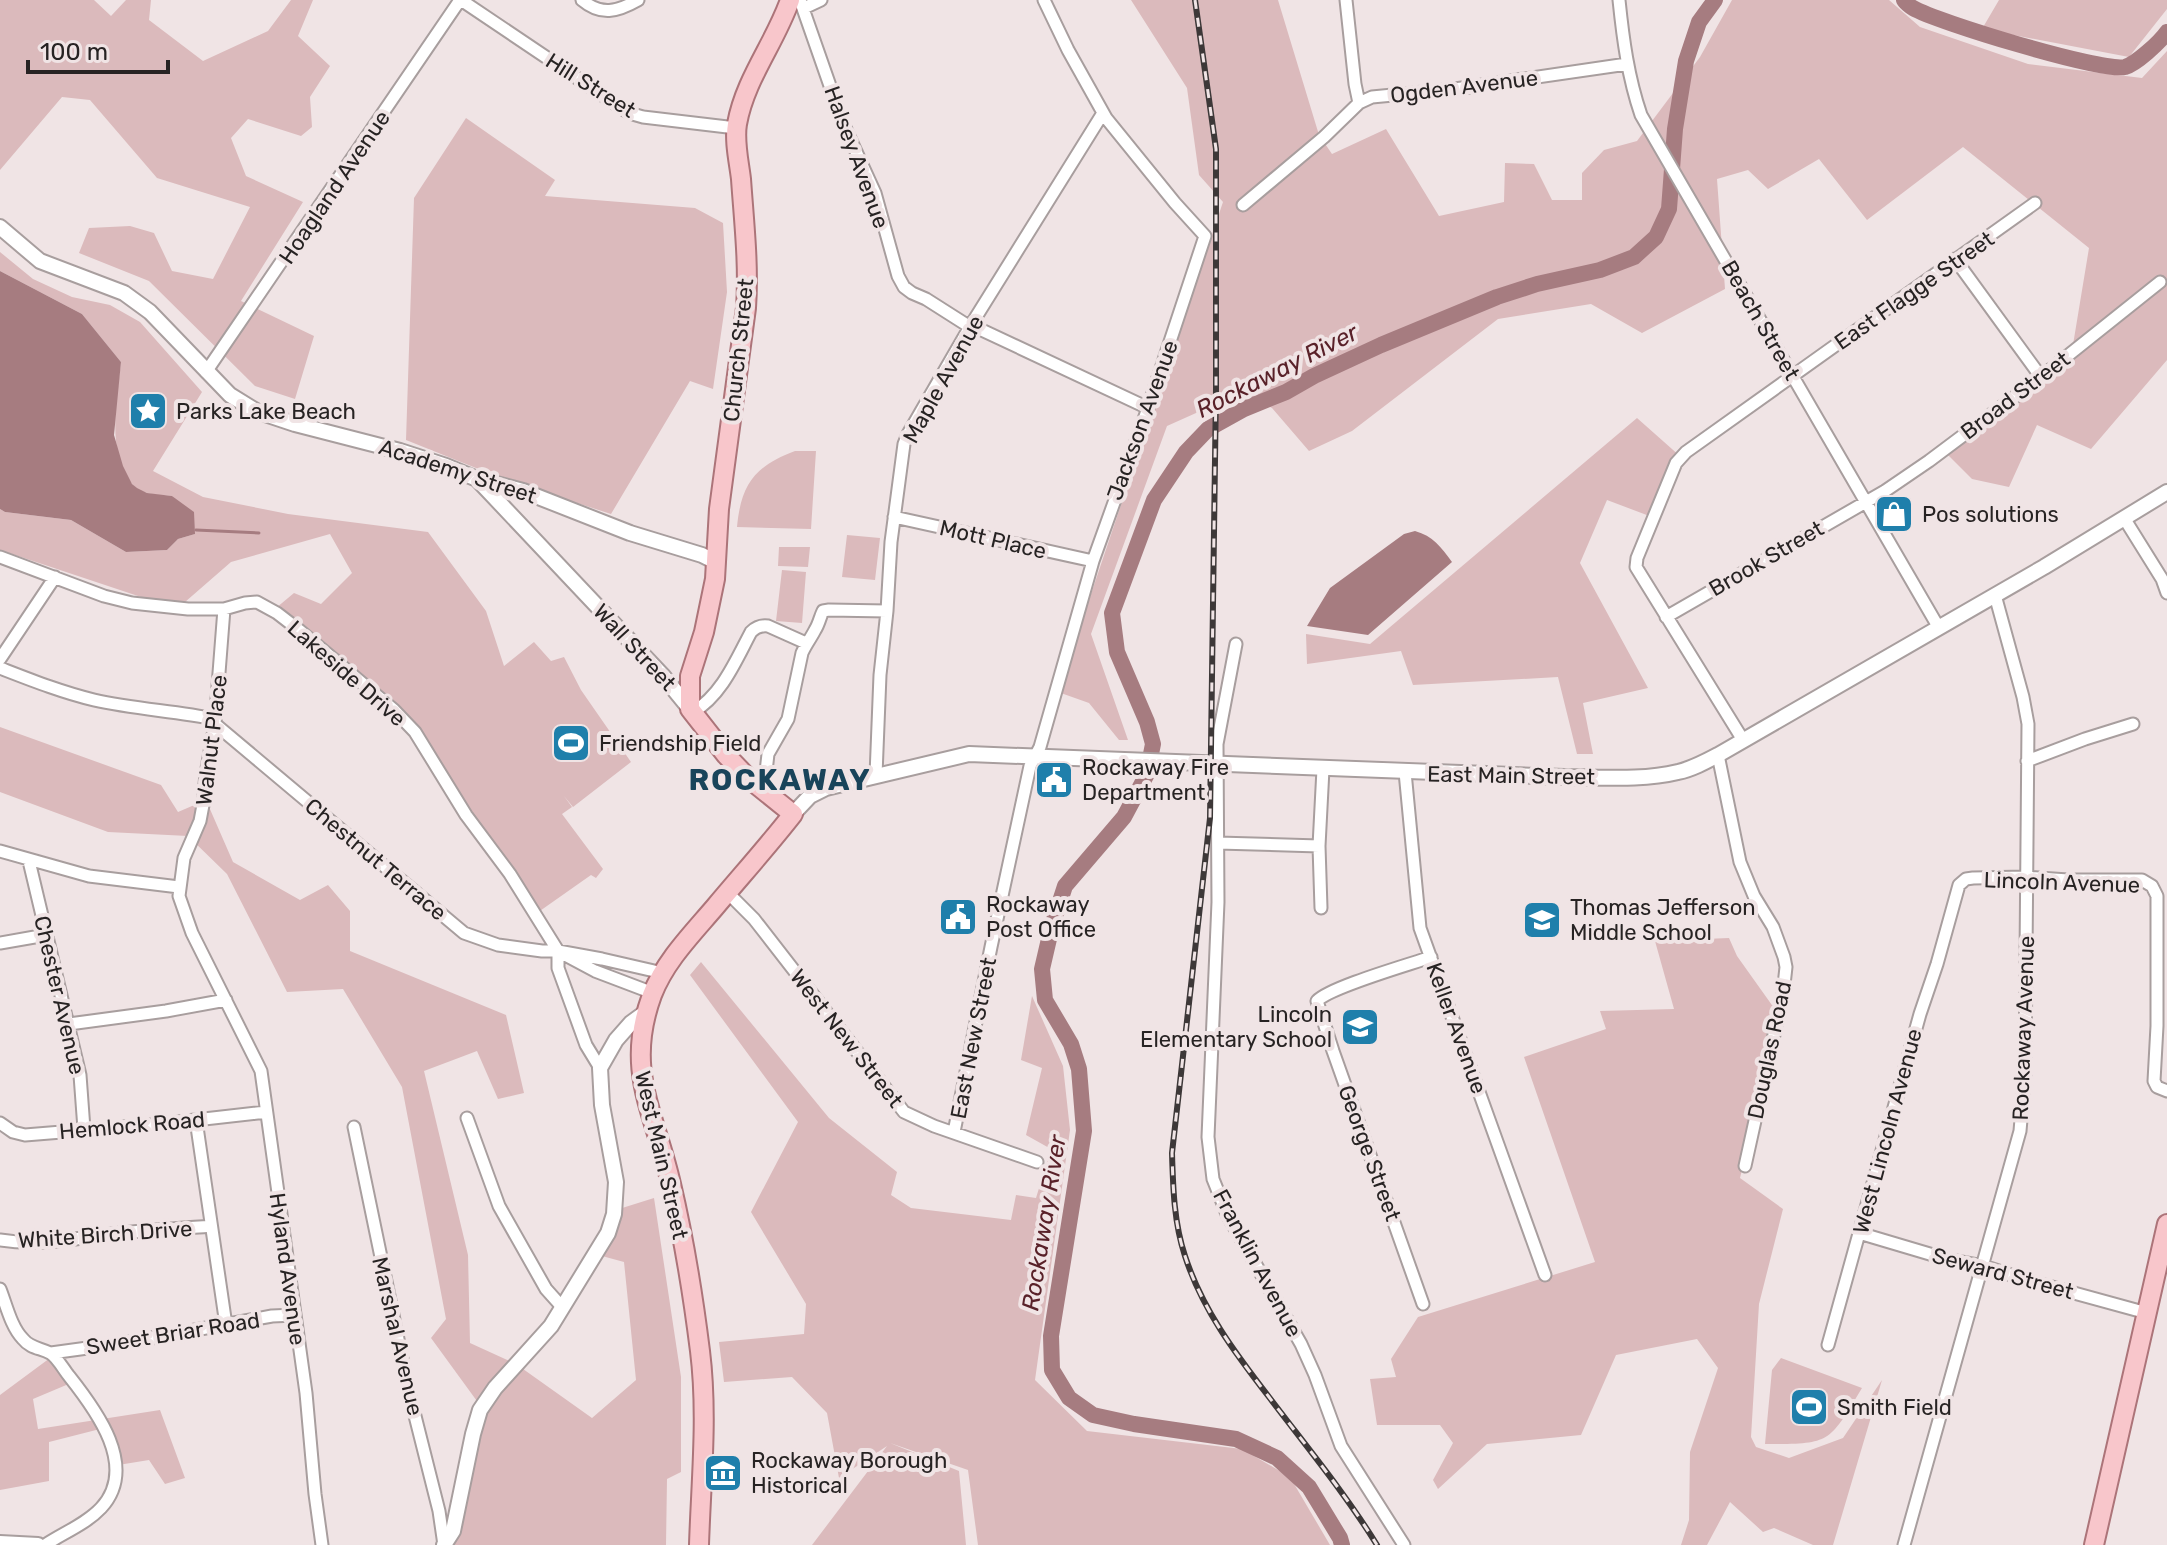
<svg xmlns="http://www.w3.org/2000/svg" width="2167" height="1545" font-family="Rubik,sans-serif">
	<style>
		.green { fill: #dbbabc }
		.water { fill: #a67c80 }
		.lines { fill: none; stroke-linecap: round; stroke-linejoin: round }
		.stream { stroke: #a67c80; stroke-width: 3 }
		.river { stroke: #a67c80; stroke-width: 16 }
		.minor-casing { stroke: #a89e9e; stroke-width: 15 }
		.tertiary-casing { stroke: #a89e9e; stroke-width: 18 }
		.primary-casing { stroke: #ac7479; stroke-width: 22 }
		.minor { stroke: #fff; stroke-width: 11 }
		.tertiary { stroke: #fff; stroke-width: 14 }
		.primary { stroke: #f8c6cb; stroke-width: 18 }
		.rail-casing { stroke: #3d3838; stroke-width: 6 }
		.rail { stroke: #f0e4e5; stroke-width: 3; stroke-dasharray: 9; stroke-linecap: butt }
		.labels { text-anchor: middle; stroke-width: 8; stroke-linejoin: round; paint-order: stroke }
		.street-label { font-size: 22px; fill: #272323; stroke: #f0e4e5 }
		.poi-label { font-size: 22px; fill: #272323; stroke: #f0e4e5; text-anchor: start }
		.water-label { font-size: 24px; font-style: italic; fill: #592129; stroke: #f0e4e5 }
		.district-label { font-size: 30px; font-weight: bold; letter-spacing: 2px; fill: #19445a; stroke: #f0e4e5 }
	</style>
	<rect width="100%" height="100%" fill="#f0e4e5"/>
	<!-- green -->
	<path class="green" d="M0,0H94L111,16L126,0H151L149,20L203,61L268,31L291,0H313L298,36L330,66L310,97L312,127L301,136L248,119L231,138L246,176L303,202L241,301L314,336L295,399L255,386L149,281L79,253L89,228L130,226L154,233L172,271L213,279L250,207L157,178L90,100L62,97L0,170Z
		M1131,0H1278L1319,135L1332,154L1386,129L1439,216L1504,202L1505,163L1534,164L1552,200H1582V173L1604,150L1637,141L1700,57L1732,0H1889L1920,27L2028,64L2142,78L2167,51V360L2091,449L2037,425L2009,487L1972,479L1945,452L2070,363L2089,248L1963,147L1867,220L1819,159L1768,189L1748,170L1717,179L1725,289L1642,333L1591,304L1498,319L1352,431L1309,451L1272,408L1243,392L1167,426L1091,634L1128,740H1119L1089,703L1058,692L1223,202L1199,175L1187,88Z
		M1999,0H2167V9L2129,57L1982,29Z
		M466,118L555,180L545,196L695,208L723,223L727,292L713,389L690,381L611,514L506,480L406,440L414,198Z
		M0,252L33,279L72,297L110,305L140,322L202,392L153,471L203,497L288,514L428,532L486,611L504,666L534,642L551,661L564,657L581,690L631,762L573,807L564,796L572,807L562,814L603,869L596,878L591,875L537,913L429,751L276,608L294,593L321,604L352,573L330,534L231,562L177,609L0,550V509L5,512L71,520L126,552L167,550L178,539L195,534L172,496C159,495 141,495 132,484C106,453 117,398 121,362L82,314L0,271Z
		M1637,418L1681,457L1652,517L1607,500L1580,563L1648,688L1583,703L1593,754H1577L1558,677L1413,685L1401,651L1307,664L1306,634L1370,644Z
		M795,451H816L811,529L737,527C741,484 755,466 795,451Z
		M847,535L880,538L875,580L842,577Z
		M779,547H810L808,567L778,566Z
		M782,570L806,572L802,623L776,621Z
		M0,727L161,785L178,812L206,800L233,862L300,900L328,885L350,911V951L506,1015L524,1093L498,1099L477,1051L424,1071L468,1255L470,1343L516,1364L592,1418L636,1380L624,1262L602,1256L619,1209L654,1198L681,1377V1472L667,1479L666,1545H453L451,1540L482,1408L431,1338L446,1319L402,1087L343,989L287,992L227,874L188,836L108,832L0,792Z
		M1729,938L1737,956L1779,1015L1740,1178L1783,1209L1759,1304L1751,1437L1756,1447L1789,1458L1843,1438L1882,1380L1833,1545H1813L1774,1528L1763,1532L1730,1502L1707,1545H1681L1689,1520L1690,1452L1718,1368L1697,1339L1616,1355L1581,1435L1487,1444L1438,1489L1433,1480L1453,1443L1440,1425H1377L1370,1379L1396,1377L1391,1359L1418,1317L1595,1262L1524,1057L1606,1029L1600,1011L1674,1009L1655,941Z
		M701,962L829,1118L897,1172L891,1195L911,1208L1011,1220L1016,1195L1036,1198L1051,1149L1026,1135L1042,1068L1021,1060L1032,996L1063,1066L1070,1130L1035,1380L1087,1431L1242,1449L1290,1477L1330,1545H978L968,1470L890,1443L959,1471L966,1545H812L887,1446L839,1478L827,1413L792,1377L724,1382L719,1342L804,1334L806,1304L751,1212L798,1122L690,975Z
		M50,1358L71,1383L33,1399L38,1429L160,1410L185,1478L165,1484L149,1460L112,1466L100,1429L49,1442V1481L0,1490V1395Z
		M1781,1358L1862,1388C1828,1444 1831,1444 1765,1444L1772,1370Z"/>
	<!-- water -->
	<path class="water" d="M0,271L82,314L121,362L114,435L123,466L132,484L137,488L147,493L172,496L194,512L195,534L178,539L167,550L126,552L71,520L5,512L0,509Z
		M1415,531C1433,536 1441,547 1452,562L1368,635L1307,626L1330,588L1404,534Z"/>
	<g class="lines">
		<!-- stream -->
		<path class="stream" d="M196,530L259,533"/>
		<!-- river -->
		<path class="river" d="M1904,0C1905,2 1911,7 1913,8C1937,22 2101,72 2125,67C2136,64 2160,42 2167,32
			M1342,1545L1340,1538L1309,1487L1277,1458L1236,1439L1134,1424L1093,1415L1069,1398L1052,1370L1051,1336L1084,1131L1079,1069L1071,1044L1045,1000L1042,969L1052,926L1065,886L1124,817L1147,774L1153,744L1147,722L1117,652L1112,613L1154,500L1186,452L1208,429L1244,409L1286,392L1314,376L1381,345L1497,297L1537,284L1600,270L1634,257L1656,237L1669,209L1675,129L1686,61L1699,22L1715,0"/>
		<!-- minor casing -->
		<g class="minor-casing">
			<path id="minor" d="M461,0L629,113L643,117L736,128
				M582,0C601,16 617,12 638,0
				M800,0L843,123L875,193L898,276L904,287L912,293L926,299L970,327
				M1346,0L1355,84L1359,103
				M1619,0C1623,39 1628,77 1641,115L1939,628
				M804,8L821,0
				M1243,205L1324,137L1359,103L1372,97L1455,89L1627,64
				M1955,259L2041,377
				M971,325L1148,408
				M206,372L460,0
				M894,517L1093,561
				M2124,518L2162,579L2167,593
				M0,557L104,596L132,603L188,609H224L245,603L257,602L277,613L299,630L394,710L415,732L466,815L510,874L558,951V968L586,1045L600,1068
				M224,609L215,724L206,774L203,805L200,821L184,858L179,896L192,933L261,1071L306,1393L315,1494L322,1545
				M1666,617L1885,491L1929,461L2041,377L2160,282
				M1236,644L1217,744L1218,902L1208,1137L1213,1179L1227,1214L1301,1344L1315,1375L1341,1446L1404,1545
				M0,659L55,577
				M0,668C31,680 61,692 94,700C134,709 175,711 215,719
				M693,712C722,695 736,660 751,632C756,627 761,625 768,626L806,643
				M215,724L464,933L498,945L542,951H558L602,959L663,973
				M1743,740L1636,567L1637,558L1676,463L1686,452L2035,203
				M1718,755L1740,862L1754,896L1773,927L1784,957L1786,967L1783,994L1745,1166
				M2027,761L2085,739L2133,724
				M1405,772L1420,928L1545,1275
				M876,775L880,675L887,611L891,542L904,444L908,434L971,325L1103,113
				M764,789L768,754L788,719L802,653C806,644 811,638 815,630C819,624 820,617 823,611L829,610L887,611
				M1218,843L1319,846L1321,908
				M1319,846L1323,769
				M0,851L89,876L179,887
				M29,861L80,1075L84,1129
				M727,892L754,919L904,1112L934,1126L1037,1162
				M0,943L46,935
				M565,955L595,971L653,993
				M69,1024L166,1011L226,1000
				M467,1118L499,1206L546,1289L563,1308
				M196,1120L226,1325
				M0,1123L13,1132L25,1135L160,1124L266,1112
				M354,1127L409,1392L439,1511L444,1545
				M954,1132L991,947L1030,766L1040,747L1093,561L1148,408L1205,236L1175,203L1106,118L1068,50L1044,0
				M1859,1233L1950,1260L1983,1266L2023,1279L2147,1313
				M0,1240C38,1246 74,1239 112,1234C145,1230 178,1229 211,1226
				M0,1289C6,1304 11,1327 23,1339C30,1348 40,1348 50,1353C57,1357 64,1370 69,1376C96,1410 139,1467 101,1508C86,1524 63,1533 45,1545
				M1423,1304L1333,1051L1317,1001C1330,987 1408,965 1431,957
				M1828,1345L1920,1014L1937,964L1959,885L1966,879L1973,878L2026,877L2068,880H2142L2152,886L2157,896V1026L2154,1081L2157,1087L2167,1091
				M51,1353L124,1343L272,1316L295,1315
				M1904,1545L2020,1131L2025,1073L2028,724L2023,697L1995,595"/>
		</g>
		<!-- tertiary casing -->
		<g class="tertiary-casing">
			<path id="tertiary" d="M0,227L40,261L124,293L150,312L230,395L256,411L295,424L400,451L446,466L477,479L523,491L630,533L702,555L716,562
				M477,479L663,676L690,709
				M793,814L810,796L826,788L969,754L1564,777C1601,777 1641,781 1678,772C1692,769 1705,762 1718,755L2044,567L2167,492
				M0,1543L38,1545
				M444,1545L453,1531L473,1434L480,1410L495,1388L551,1326L608,1233L614,1214L616,1182L602,1105L600,1068L616,1040L631,1023L646,1012"/>
		</g>
		<!-- primary casing -->
		<g class="primary-casing">
			<path id="primary" d="M699,1545C701,1481 708,1415 700,1351C693,1295 684,1239 671,1184C655,1113 624,1071 652,995C665,961 692,934 715,907C741,876 768,846 793,814L747,777L726,755L690,709V676L704,632L715,579L719,509L746,308C749,265 744,222 741,179C739,162 734,141 737,124C745,79 775,43 790,0
				M2094,1545L2167,1224"/>
		</g>
		<!-- minor -->
		<use href="#minor" class="minor"/>
		<!-- tertiary -->
		<use href="#tertiary" class="tertiary"/>
		<!-- primary -->
		<use href="#primary" class="primary"/>
		<!-- rail casing -->
		<g class="rail-casing">
			<path id="rail" d="M1195,0L1216,149V389L1210,818L1172,1153C1173,1188 1174,1223 1185,1256C1202,1309 1235,1353 1269,1397C1306,1446 1345,1493 1377,1545"/>
		</g>
		<!-- rail -->
		<use href="#rail" class="rail"/>
	</g>
	<!-- icons -->
	<defs>
		<g id="sight-square" transform="scale(2)"><rect x="-9" y="-9" width="18" height="18" rx="4" fill="#1f7fab" stroke="#f0e4e5"/><path d="M0-6L1.8-2.2L6-1.7L2.9 1.2L3.7 5.4L0 3.3L-3.7 5.4L-2.9 1.2L-6-1.7L-1.8-2.2Z" fill="#fff"/></g>
		<g id="shop-square" transform="scale(2)"><rect x="-9" y="-9" width="18" height="18" rx="4" fill="#1f7fab" stroke="#f0e4e5"/><path d="M-5-2.5h2.3a2.7 3.5 0 0 1 5.4 0H5L5.5 6h-11ZM-1.5-2.5h3a1.5 2.3 0 0 0-3 0Z" fill="#fff"/></g>
		<g id="stadium-square" transform="scale(2)"><rect x="-9" y="-9" width="18" height="18" rx="4" fill="#1f7fab" stroke="#f0e4e5"/><path d="M0-5a6.5 5 0 1 0 0 10a6.5 5 0 1 0 0-10ZM-3.5-1.8h7v3.6h-7Z" fill="#fff"/></g>
		<g id="civic-square" transform="scale(2)"><rect x="-9" y="-9" width="18" height="18" rx="4" fill="#1f7fab" stroke="#f0e4e5"/><path d="M-.6-6.5H3V-4.5H.6V-3L4-1V1h2V6H-6V1h2V-1L-.6-3ZM-1.2 2.5V6h2.4V2.5Z" fill="#fff"/></g>
		<g id="school-square" transform="scale(2)"><rect x="-9" y="-9" width="18" height="18" rx="4" fill="#1f7fab" stroke="#f0e4e5"/><path d="M0-5L7-2L0 1L-7-2ZM-4 1L0 2.5L4 1V4Q0 6-4 4Z" fill="#fff"/></g>
		<g id="museum-square" transform="scale(2)"><rect x="-9" y="-9" width="18" height="18" rx="4" fill="#1f7fab" stroke="#f0e4e5"/><path d="M0-6L6-3V-2H-6V-3ZM-5-1h2V3h-2ZM-1-1h2V3h-2ZM3-1h2V3H3ZM-6 4H6V6H-6Z" fill="#fff"/></g>
	</defs>
	<g fill-rule="evenodd">
		<use href="#sight-square" x="148" y="411"/>
		<use href="#shop-square" x="1894" y="514"/>
		<use href="#stadium-square" x="571" y="743"/>
		<use href="#civic-square" x="1054" y="780"/>
		<use href="#civic-square" x="958" y="917"/>
		<use href="#school-square" x="1542" y="920"/>
		<use href="#school-square" x="1360" y="1027"/>
		<use href="#stadium-square" x="1809" y="1407"/>
		<use href="#museum-square" x="723" y="1473"/>
	</g>
	<g class="labels">
		<!-- street labels -->
		<g class="street-label">
			<text transform="translate(591 85) rotate(32)" y="8">Hill Street</text>
			<text transform="translate(1464 86) rotate(-7)" y="8">Ogden Avenue</text>
			<text transform="translate(857 157) rotate(70)" y="8">Halsey Avenue</text>
			<text transform="translate(334 187) rotate(-56)" y="8">Hoagland Avenue</text>
			<text transform="translate(1914 290) rotate(-35)" y="8">East Flagge Street</text>
			<text transform="translate(1761 320) rotate(60)" y="8">Beach Street</text>
			<text transform="translate(738 350) rotate(-84)" y="8">Church Street</text>
			<text transform="translate(943 379) rotate(-61)" y="8">Maple Avenue</text>
			<text transform="translate(2015 395) rotate(-37)" y="8">Broad Street</text>
			<text transform="translate(1142 420) rotate(-70)" y="8">Jackson Avenue</text>
			<text transform="translate(458 471) rotate(18)" y="8">Academy Street</text>
			<text transform="translate(993 539) rotate(13)" y="8">Mott Place</text>
			<text transform="translate(1766 558) rotate(-30)" y="8">Brook Street</text>
			<text transform="translate(635 647) rotate(47)" y="8">Wall Street</text>
			<text transform="translate(347 673) rotate(41)" y="8">Lakeside Drive</text>
			<text transform="translate(211 740) rotate(-83)" y="8">Walnut Place</text>
			<text transform="translate(1511 775) rotate(1)" y="8">East Main Street</text>
			<text transform="translate(376 859) rotate(40)" y="8">Chestnut Terrace</text>
			<text transform="translate(2062 882) rotate(2)" y="8">Lincoln Avenue</text>
			<text transform="translate(60 995) rotate(77)" y="8">Chester Avenue</text>
			<text transform="translate(1457 1028) rotate(70)" y="8">Keller Avenue</text>
			<text transform="translate(2023 1028) rotate(-88)" y="8">Rockaway Avenue</text>
			<text transform="translate(847 1038) rotate(52)" y="8">West New Street</text>
			<text transform="translate(973 1038) rotate(-79)" y="8">East New Street</text>
			<text transform="translate(1769 1050) rotate(-78)" y="8">Douglas Road</text>
			<text transform="translate(132 1125) rotate(-5)" y="8">Hemlock Road</text>
			<text transform="translate(1887 1131) rotate(-75)" y="8">West Lincoln Avenue</text>
			<text transform="translate(1370 1153) rotate(70)" y="8">George Street</text>
			<text transform="translate(662 1155) rotate(77)" y="8">West Main Street</text>
			<text transform="translate(105 1234) rotate(-4)" y="8">White Birch Drive</text>
			<text transform="translate(1258 1263) rotate(62)" y="8">Franklin Avenue</text>
			<text transform="translate(288 1269) rotate(82)" y="8">Hyland Avenue</text>
			<text transform="translate(2003 1273) rotate(15)" y="8">Seward Street</text>
			<text transform="translate(173 1333) rotate(-9)" y="8">Sweet Briar Road</text>
			<text transform="translate(398 1336) rotate(77)" y="8">Marshal Avenue</text>
		</g>
		<!-- poi labels -->
		<g class="poi-label">
			<text x="176" y="419">Parks Lake Beach</text>
			<text x="1922" y="522">Pos solutions</text>
			<text x="599" y="751">Friendship Field</text>
			<text x="1082" y="775">Rockaway Fire<tspan x="1082" dy="25">Department</tspan></text>
			<text x="986" y="912">Rockaway<tspan x="986" dy="25">Post Office</tspan></text>
			<text x="1570" y="915">Thomas Jefferson<tspan x="1570" dy="25">Middle School</tspan></text>
			<text x="1332" y="1022" text-anchor="end">Lincoln<tspan x="1332" dy="25">Elementary School</tspan></text>
			<text x="1837" y="1415">Smith Field</text>
			<text x="751" y="1468">Rockaway Borough<tspan x="751" dy="25">Historical</tspan></text>
		</g>
		<!-- water labels -->
		<g class="water-label">
			<text transform="translate(1277 371) rotate(-27)" y="8">Rockaway River</text>
			<text transform="translate(1044 1223) rotate(-81)" y="8">Rockaway River</text>
		</g>
		<!-- district labels -->
		<g class="district-label">
			<text x="780" y="790">ROCKAWAY</text>
		</g>
	</g>
	<!-- scale -->
	<path d="M28 60v12h140v-12" fill="none" stroke="#272323" stroke-width="4"/>
	<text x="40" y="60" font-size="24" fill="#272323" stroke="#f0e4e5" stroke-width="6" paint-order="stroke">100 m</text>
</svg>
